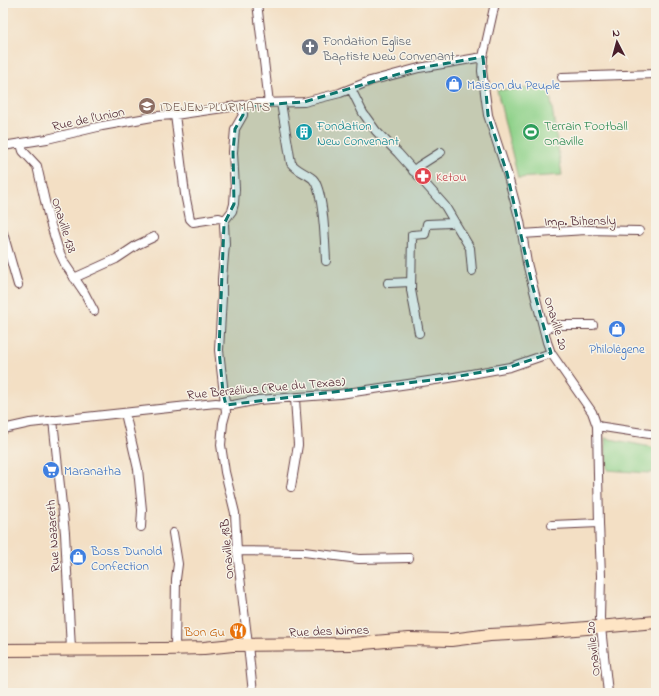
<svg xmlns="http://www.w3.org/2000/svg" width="659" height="696" font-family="'Indie Flower',sans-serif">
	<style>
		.green { fill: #8ed189; stroke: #6c785a }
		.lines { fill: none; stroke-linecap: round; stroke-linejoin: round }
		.street-casing { stroke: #633c42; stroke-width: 10 }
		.secondary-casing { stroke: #633c42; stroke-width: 14 }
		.street { stroke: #fff; stroke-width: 8 }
		.secondary { stroke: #fee5c5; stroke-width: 12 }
		.marked { fill: #0f766e; fill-opacity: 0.2; stroke: #0f766e; stroke-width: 3; stroke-dasharray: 8 5; stroke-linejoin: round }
		.labels { text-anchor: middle; stroke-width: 3; stroke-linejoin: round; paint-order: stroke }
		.worship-label { font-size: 13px; fill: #5b616d; stroke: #f7f3e8; text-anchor: start }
		.shop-label { font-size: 13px; fill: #366cbe; stroke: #f7f3e8; text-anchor: start }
		.education-label { font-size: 13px; fill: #785e54; stroke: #f7f3e8; text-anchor: start }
		.street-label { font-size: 13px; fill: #4a1f2b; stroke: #f7f3e8 }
		.culture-label { font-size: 13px; fill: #0d838f; stroke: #f7f3e8; text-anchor: start }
		.leisure-label { font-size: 13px; fill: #27864d; stroke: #f7f3e8; text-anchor: start }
		.health-label { font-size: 13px; fill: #be3a42; stroke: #f7f3e8; text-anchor: start }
		.food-label { font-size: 13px; fill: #c56008; stroke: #f7f3e8; text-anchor: end }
	</style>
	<rect width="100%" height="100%" fill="#f7f3e8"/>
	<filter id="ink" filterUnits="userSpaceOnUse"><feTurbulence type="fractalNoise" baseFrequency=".025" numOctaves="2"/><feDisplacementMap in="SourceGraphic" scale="8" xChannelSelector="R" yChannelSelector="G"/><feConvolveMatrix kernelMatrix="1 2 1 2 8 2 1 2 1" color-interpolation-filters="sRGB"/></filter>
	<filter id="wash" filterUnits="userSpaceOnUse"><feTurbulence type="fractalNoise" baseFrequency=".012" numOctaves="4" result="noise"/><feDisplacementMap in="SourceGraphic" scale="16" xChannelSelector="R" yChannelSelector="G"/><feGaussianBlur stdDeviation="0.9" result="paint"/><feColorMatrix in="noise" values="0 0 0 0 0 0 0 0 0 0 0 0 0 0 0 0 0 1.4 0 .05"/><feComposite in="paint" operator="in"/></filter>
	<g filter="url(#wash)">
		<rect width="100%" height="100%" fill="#f3dfc4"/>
		<!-- green -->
		<path class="green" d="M549,87L562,175L518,178L497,90Z
			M605,438L656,448V472L649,473L607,470Z"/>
	</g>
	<g filter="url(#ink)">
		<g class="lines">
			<!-- street casing -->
			<g class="street-casing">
				<path id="street" d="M257,3L269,103
					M495,3L483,57L482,71L488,115L507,173L520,221L527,263L547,342L551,353L592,412L597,426L599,523L601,576L600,618L608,693
					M651,3L656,4
					M562,77L656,74
					M351,89L363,113L376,131L398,153L445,206L470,248L472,271
					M281,103L291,163C297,171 306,173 313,179C324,191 325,244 326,261
					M243,106V115L235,129L233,152L235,189L234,204L232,211L225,220L224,224L225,244L222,279V297L219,350L226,412L223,423L221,445L225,472L235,513L237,551L248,645L253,693
					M175,115L185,194L190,219L193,222L219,218L225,220
					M21,144L23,151L37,166L49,219L59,251L65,264L84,292L94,311
					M3,146L47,139L102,126L158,116L175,115L258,103L304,102L340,93L370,81L419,68L483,57
					M413,171L419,166L441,152
					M3,233L18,285
					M522,234L586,230L639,231
					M74,278L116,259L137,245L154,237
					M388,283L411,282
					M545,329L555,325H593
					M419,333L411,290L412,235L425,234L427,224L451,223L454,222
					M125,413L138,469L142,510L141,527
					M53,420L65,533L71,649
					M597,426L656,435
					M3,429L30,423L206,404L216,403L233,405L258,400L340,394L449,378L510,367L551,353
					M291,487L298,445L295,398
					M552,525L599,523
					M173,533L178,564L176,579L175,649
					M237,551L304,552L359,559L409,558"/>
			</g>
			<!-- secondary casing -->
			<g class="secondary-casing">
				<path id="secondary" d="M3,650L164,649L204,648L233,645L352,644L409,639L451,640L490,635L529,633L656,622"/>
			</g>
			<!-- street -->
			<use href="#street" class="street"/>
			<!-- secondary -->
			<use href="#secondary" class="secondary"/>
		</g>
	</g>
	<!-- marked area -->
	<path class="marked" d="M483,57L488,115L507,173L532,284L551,353L510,367L449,378L226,405L223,393L219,350L224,224L234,204L233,152L235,129L243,115V106L304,102L419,68Z"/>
	<!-- icons -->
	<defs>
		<g id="church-disc" transform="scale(0.9)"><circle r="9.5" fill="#6b7280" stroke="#f7f3e8"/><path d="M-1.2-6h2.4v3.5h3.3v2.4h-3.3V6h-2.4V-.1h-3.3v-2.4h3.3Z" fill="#fff"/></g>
		<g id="shop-disc" transform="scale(0.9)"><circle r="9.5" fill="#3f7fe0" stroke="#f7f3e8"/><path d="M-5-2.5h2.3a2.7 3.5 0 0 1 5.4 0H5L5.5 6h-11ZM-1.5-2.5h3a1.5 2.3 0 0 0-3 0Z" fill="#fff"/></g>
		<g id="university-disc" transform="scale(0.9)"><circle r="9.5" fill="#8d6e63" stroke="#f7f3e8"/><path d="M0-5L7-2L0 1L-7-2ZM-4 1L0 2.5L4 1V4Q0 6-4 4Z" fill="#fff"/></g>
		<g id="building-disc" transform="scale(0.9)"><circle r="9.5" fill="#0f9aa8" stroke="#f7f3e8"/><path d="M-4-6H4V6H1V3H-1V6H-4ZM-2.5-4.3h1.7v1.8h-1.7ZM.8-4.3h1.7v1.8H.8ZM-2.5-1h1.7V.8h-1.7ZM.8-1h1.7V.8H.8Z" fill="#fff"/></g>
		<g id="stadium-disc" transform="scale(0.9)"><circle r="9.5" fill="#2e9e5b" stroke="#f7f3e8"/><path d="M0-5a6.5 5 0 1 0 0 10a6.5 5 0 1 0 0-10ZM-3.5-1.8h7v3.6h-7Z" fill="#fff"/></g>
		<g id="pharmacy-disc" transform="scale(0.9)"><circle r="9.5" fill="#e0444e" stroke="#f7f3e8"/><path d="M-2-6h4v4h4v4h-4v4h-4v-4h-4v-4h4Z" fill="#fff"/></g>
		<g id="supermarket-disc" transform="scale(0.9)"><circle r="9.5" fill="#3f7fe0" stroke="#f7f3e8"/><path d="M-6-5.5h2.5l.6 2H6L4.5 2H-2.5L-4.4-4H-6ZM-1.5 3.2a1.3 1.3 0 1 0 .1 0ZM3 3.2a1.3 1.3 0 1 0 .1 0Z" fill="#fff"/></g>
		<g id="restaurant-disc" transform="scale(0.9)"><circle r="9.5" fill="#e8710a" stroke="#f7f3e8"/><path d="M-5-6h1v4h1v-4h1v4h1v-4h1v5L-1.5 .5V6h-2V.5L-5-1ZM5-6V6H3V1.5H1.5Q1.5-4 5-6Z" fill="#fff"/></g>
	</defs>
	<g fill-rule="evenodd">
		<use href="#church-disc" x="310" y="47"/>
		<use href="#shop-disc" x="454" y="84"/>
		<use href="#university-disc" x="147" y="106"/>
		<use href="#building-disc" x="304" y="132"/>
		<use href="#stadium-disc" x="531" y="132"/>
		<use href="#pharmacy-disc" x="423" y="176"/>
		<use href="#shop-disc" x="617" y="329"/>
		<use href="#supermarket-disc" x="51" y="470"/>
		<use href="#shop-disc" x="78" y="557"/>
		<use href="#restaurant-disc" x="238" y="631"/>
	</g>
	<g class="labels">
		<!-- worship labels -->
		<g class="worship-label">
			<text x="323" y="45">Fondation Eglise<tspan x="323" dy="15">Baptiste New Convenant</tspan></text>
		</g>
		<!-- shop labels -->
		<g class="shop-label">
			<text x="467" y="89">Maison du Peuple</text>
			<text x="617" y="353" text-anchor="middle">Philolègene</text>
			<text x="64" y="475">Maranatha</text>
			<text x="91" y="555">Boss Dunold<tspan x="91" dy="15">Confection</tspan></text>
		</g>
		<!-- education labels -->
		<g class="education-label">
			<text x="160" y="111">IDEJEN-PLURIMATS</text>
		</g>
		<!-- street labels -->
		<g class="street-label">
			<text transform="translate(88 118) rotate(-12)" y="5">Rue de l'Union</text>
			<text transform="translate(580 220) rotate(-1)" y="5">Imp. Bihensly</text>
			<text transform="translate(65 225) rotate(73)" y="5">Onaville 138</text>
			<text transform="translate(557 323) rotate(73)" y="5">Onaville 20</text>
			<text transform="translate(266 387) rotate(-5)" y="5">Rue Berzélius (Rue du Texas)</text>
			<text transform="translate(52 536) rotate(-94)" y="5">Rue Nazareth</text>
			<text transform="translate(226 549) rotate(-95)" y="5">Onaville 18B</text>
			<text transform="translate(329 630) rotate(-2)" y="5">Rue des Nimes</text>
			<text transform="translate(592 649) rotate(-96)" y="5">Onaville 20</text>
		</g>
		<!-- culture labels -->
		<g class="culture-label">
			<text x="317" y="130">Fondation<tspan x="317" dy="15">New Convenant</tspan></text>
		</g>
		<!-- leisure labels -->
		<g class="leisure-label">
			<text x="544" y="130">Terrain Football<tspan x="544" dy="15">Onaville</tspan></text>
		</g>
		<!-- health labels -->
		<g class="health-label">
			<text x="436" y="181">Ketou</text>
		</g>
		<!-- food labels -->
		<g class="food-label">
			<text x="225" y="636">Bon Gu</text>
		</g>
	</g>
	<!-- margin -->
	<rect width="659" height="696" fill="none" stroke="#f7f3e8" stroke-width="16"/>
	<!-- north arrow -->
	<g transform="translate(617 42) rotate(354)" stroke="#f7f3e8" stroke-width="3" paint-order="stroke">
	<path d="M0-3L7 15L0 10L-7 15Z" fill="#4a1f2b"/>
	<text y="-6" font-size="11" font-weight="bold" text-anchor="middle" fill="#4a1f2b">N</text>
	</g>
</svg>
